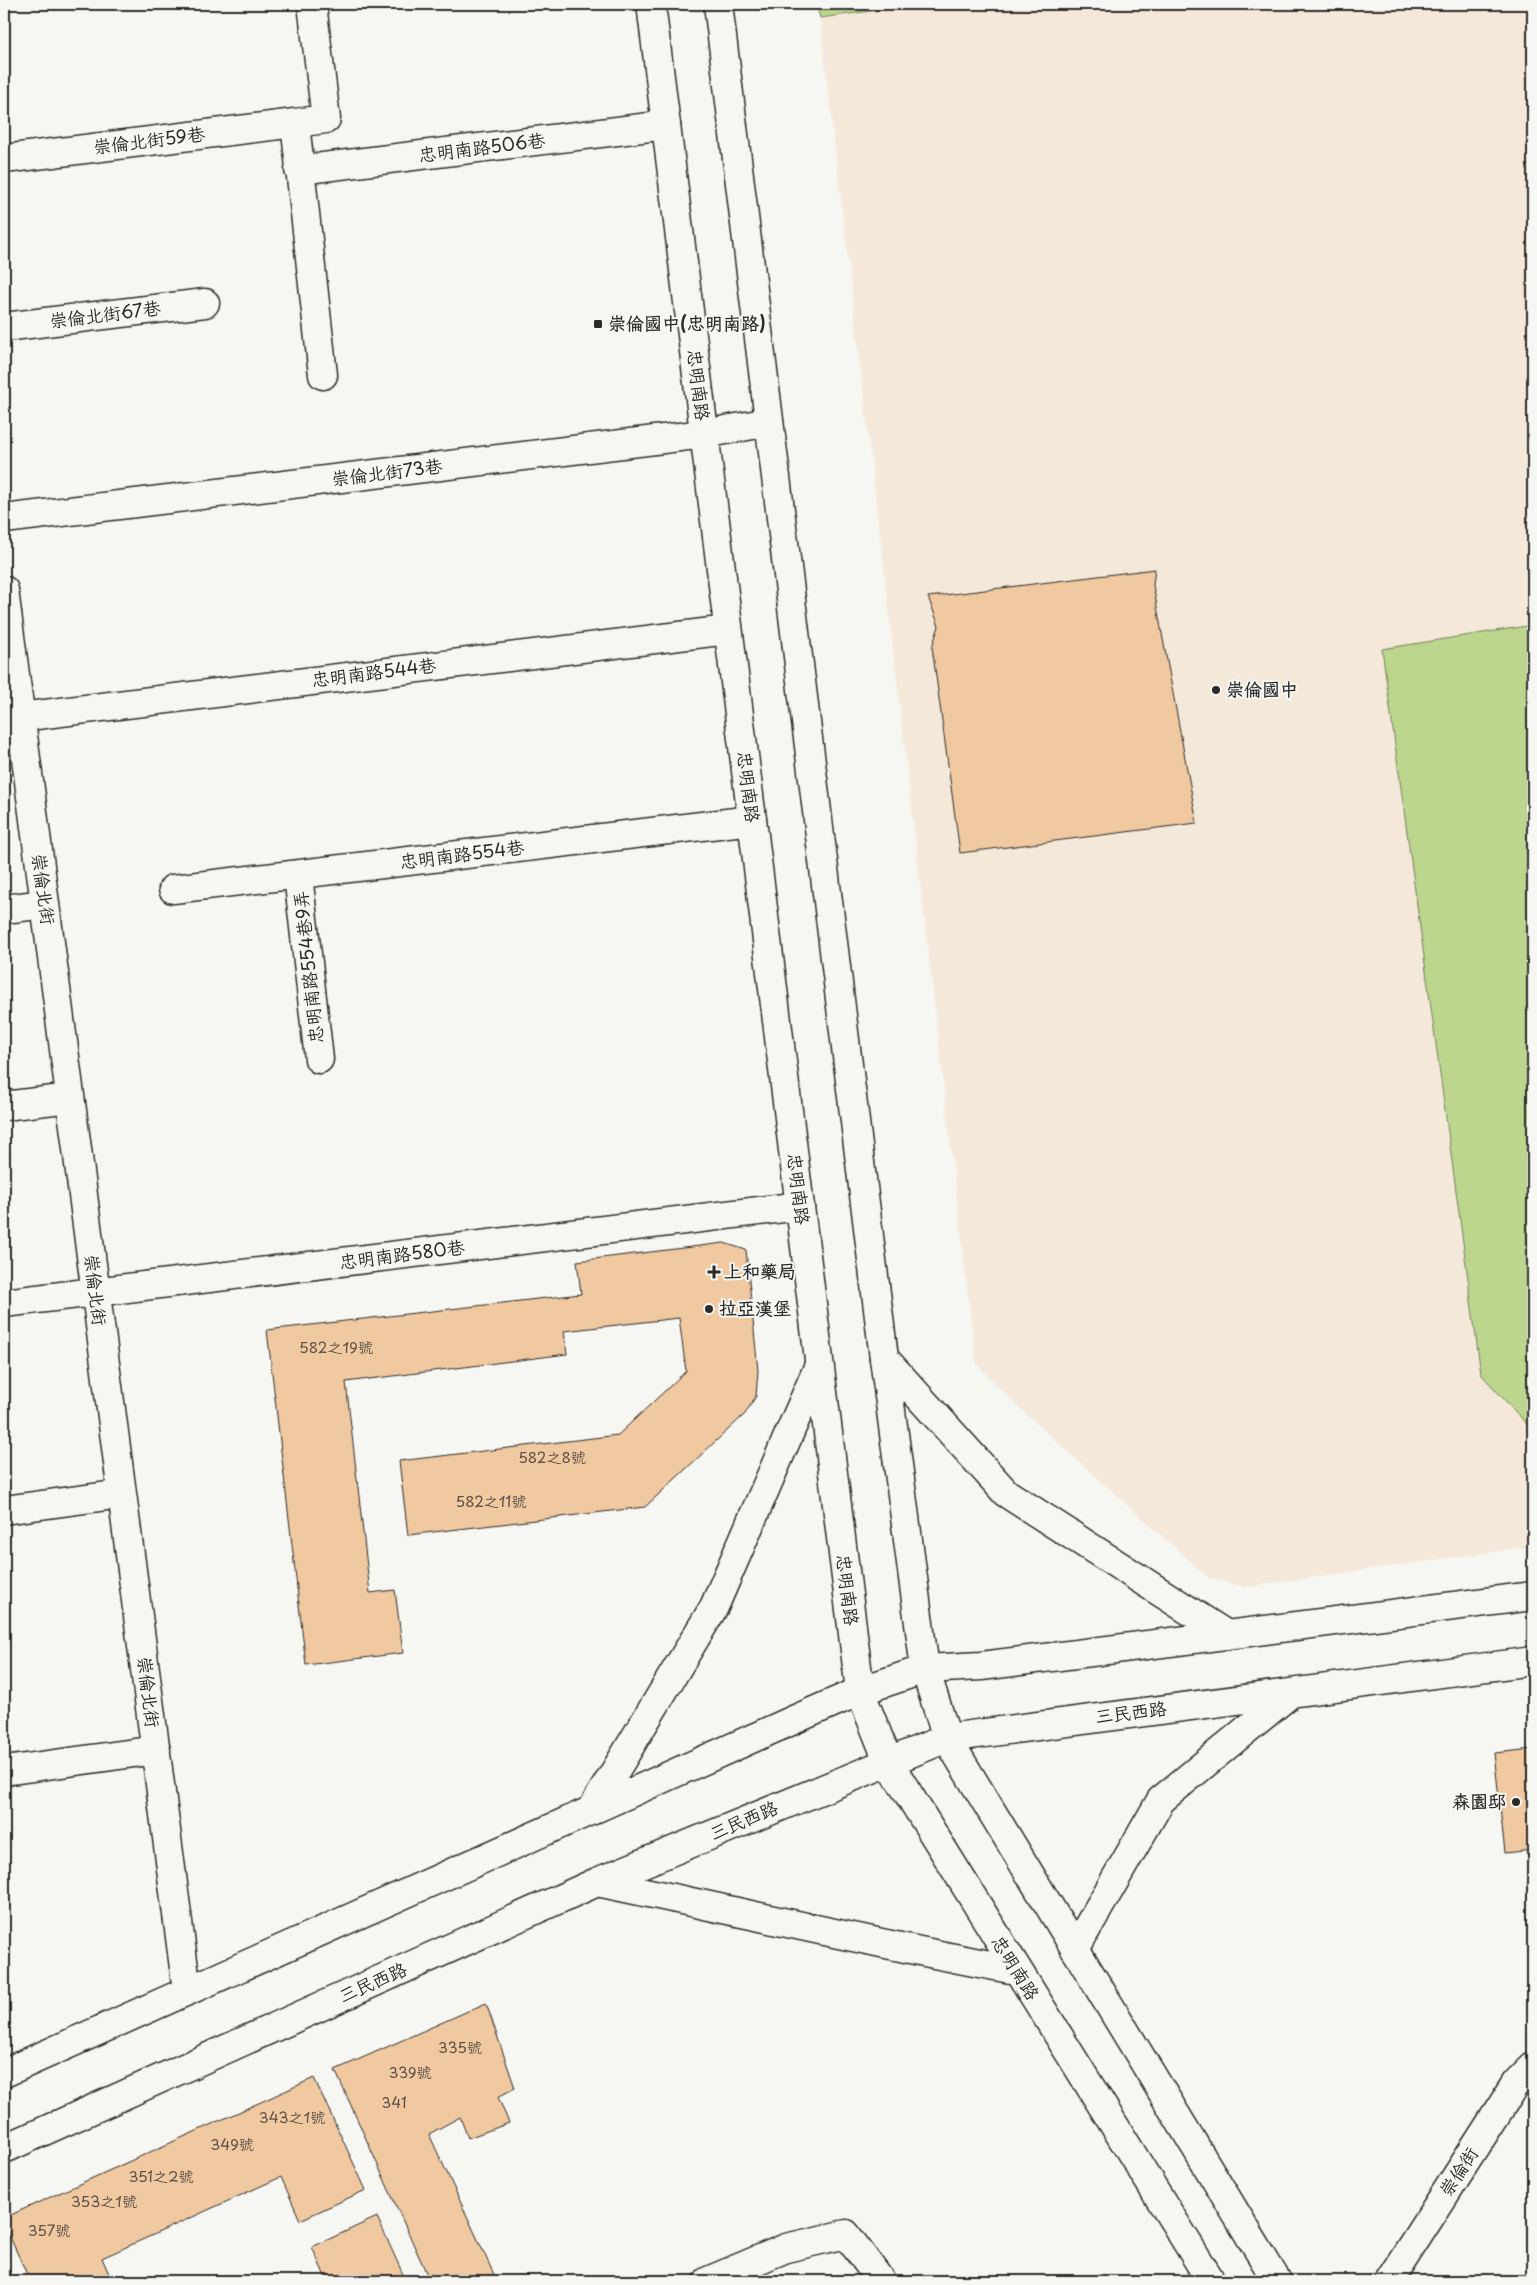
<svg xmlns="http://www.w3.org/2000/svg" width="1537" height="2285" font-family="'Playpen Sans','LXGW WenKai TC',sans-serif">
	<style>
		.built { fill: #f4e8d9 }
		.green { fill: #bcd68d; stroke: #74805c }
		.building { fill: #f0c9a0; stroke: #2b2b2b }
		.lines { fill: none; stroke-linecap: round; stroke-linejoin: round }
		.minor-casing { stroke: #2b2b2b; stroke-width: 31 }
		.major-casing { stroke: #2b2b2b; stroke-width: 31 }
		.minor { stroke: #f6f6f2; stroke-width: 28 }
		.major { stroke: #f6f6f2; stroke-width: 28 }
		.poi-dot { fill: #2b2b2b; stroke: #f6f6f2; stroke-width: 2 }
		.labels { text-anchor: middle; stroke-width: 4; stroke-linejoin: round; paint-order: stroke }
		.number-label { font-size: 15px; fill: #5c5248 }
		.street-label { font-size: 18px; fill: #2b2b2b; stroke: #f6f6f2 }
		.poi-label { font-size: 18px; font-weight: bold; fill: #2b2b2b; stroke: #f6f6f2; text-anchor: start }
	</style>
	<rect width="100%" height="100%" fill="#f6f6f2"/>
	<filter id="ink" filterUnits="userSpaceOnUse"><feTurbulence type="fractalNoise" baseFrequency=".02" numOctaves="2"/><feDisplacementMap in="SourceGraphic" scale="10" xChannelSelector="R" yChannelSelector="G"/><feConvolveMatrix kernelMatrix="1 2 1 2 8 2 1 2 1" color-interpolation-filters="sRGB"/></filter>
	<g filter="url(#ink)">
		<!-- built -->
		<path class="built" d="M923,4H1533V1546L1245,1587L1209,1578L1016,1405L976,1363L820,18Z"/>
		<!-- green -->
		<path class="green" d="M816,4H923L820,18Z
			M1533,625V1431L1481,1374L1382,649Z"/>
		<!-- building -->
		<path class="building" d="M1155,569L1153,585L1197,823L960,853L932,647L939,626L928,597Z
			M724,1243L746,1250L758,1371L756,1396L745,1414L645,1507L408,1535L399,1461L618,1435L686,1371L679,1318L564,1331L567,1354L346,1382L370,1593L395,1590L403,1653L306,1665L267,1330L581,1294L577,1261Z
			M1533,1749V1850L1505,1853L1494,1753Z
			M486,2003L515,2088L498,2097L509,2123L468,2138L460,2117L429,2134L497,2281H430L335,2070Z
			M314,2078L366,2190L300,2220L281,2177L102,2258L112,2281H30L4,2224V2218Z
			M377,2217L406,2281H327L312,2247Z
			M4,2261L14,2281H4Z"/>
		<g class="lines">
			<!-- minor casing -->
			<g class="minor-casing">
				<path id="minor" d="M312,4L326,119L295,123L323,375
					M4,159L295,123
					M299,170L666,125
					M4,327L205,303
					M4,519L704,434L769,422
					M4,590L187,1991
					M4,719L728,630
					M298,875L319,1059
					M173,889L752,820
					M4,909L45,904
					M4,1106L70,1098
					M4,1303L800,1206
					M884,1358L1006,1493L1227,1635
					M4,1510L122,1494
					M4,1771L156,1750
					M591,1811L714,1607L819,1365
					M597,1882C737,1911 876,1944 1016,1970
					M1075,1949L1161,1800L1291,1693
					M4,2073L798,1718L860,1691L925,1669L981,1666L1533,1596
					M4,2149L597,1882L947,1738L1533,1661
					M708,2281L786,2248L846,2234L881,2281
					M1389,2281L1517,2082L1533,2066"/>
			</g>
			<!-- major casing -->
			<g class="major-casing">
				<path id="major" d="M651,4L860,1691L888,1761L1211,2281
					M718,4L884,1358L925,1669L947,1738L1277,2281"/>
			</g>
			<!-- minor -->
			<use href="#minor" class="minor"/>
			<!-- major -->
			<use href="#major" class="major"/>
		</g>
	</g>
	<!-- markers -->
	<g class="poi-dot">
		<rect x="593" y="319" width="10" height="10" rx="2.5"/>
		<circle cx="1216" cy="690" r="5"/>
		<path d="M711.5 1264.5h5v5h5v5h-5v5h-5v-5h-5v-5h5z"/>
		<circle cx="709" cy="1309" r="5"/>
		<circle cx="1516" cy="1802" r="5"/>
	</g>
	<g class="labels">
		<!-- number labels -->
		<g class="number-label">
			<text x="336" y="1353">582之19號</text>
			<text x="552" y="1463">582之8號</text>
			<text x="491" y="1507">582之11號</text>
			<text x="460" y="2053">335號</text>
			<text x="410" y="2078">339號</text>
			<text x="394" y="2108">341</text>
			<text x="292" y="2123">343之1號</text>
			<text x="232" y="2150">349號</text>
			<text x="161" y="2182">351之2號</text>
			<text x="104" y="2207">353之1號</text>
			<text x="49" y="2236">357號</text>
		</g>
		<!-- street labels -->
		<g class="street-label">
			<text transform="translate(149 141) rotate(-7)" y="6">崇倫北街59巷</text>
			<text transform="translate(482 148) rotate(-7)" y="6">忠明南路506巷</text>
			<text transform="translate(105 315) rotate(-7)" y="6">崇倫北街67巷</text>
			<text transform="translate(698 385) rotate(83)" y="6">忠明南路</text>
			<text transform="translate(387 473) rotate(-7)" y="6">崇倫北街73巷</text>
			<text transform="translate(374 673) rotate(-7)" y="6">忠明南路544巷</text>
			<text transform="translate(748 787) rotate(83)" y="6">忠明南路</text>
			<text transform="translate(462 855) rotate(-7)" y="6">忠明南路554巷</text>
			<text transform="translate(43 889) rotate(82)" y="6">崇倫北街</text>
			<text transform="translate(309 967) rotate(-96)" y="6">忠明南路554巷9弄</text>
			<text transform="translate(798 1189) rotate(83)" y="6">忠明南路</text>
			<text transform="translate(402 1255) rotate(-7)" y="6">忠明南路580巷</text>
			<text transform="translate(95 1290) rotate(83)" y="6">崇倫北街</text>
			<text transform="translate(847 1590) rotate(83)" y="6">忠明南路</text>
			<text transform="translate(148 1692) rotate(83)" y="6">崇倫北街</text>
			<text transform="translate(1131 1713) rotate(-7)" y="6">三民西路</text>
			<text transform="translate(744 1821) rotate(-23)" y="6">三民西路</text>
			<text transform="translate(1015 1968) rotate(58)" y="6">忠明南路</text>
			<text transform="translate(373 1983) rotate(-24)" y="6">三民西路</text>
			<text transform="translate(1459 2172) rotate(-57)" y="6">崇倫街</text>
		</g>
		<!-- poi labels -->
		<g class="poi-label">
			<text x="608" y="330">崇倫國中(忠明南路)</text>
			<text x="1226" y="696">崇倫國中</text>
			<text x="724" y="1278">上和藥局</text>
			<text x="719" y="1315">拉亞漢堡</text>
			<text x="1506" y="1808" text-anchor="end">森園邸</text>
		</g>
	</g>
	<!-- margin -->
	<rect width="1537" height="2285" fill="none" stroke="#f6f6f2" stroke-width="20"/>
	<rect x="10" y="10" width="1517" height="2265" fill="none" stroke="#2b2b2b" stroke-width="2" filter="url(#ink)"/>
</svg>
